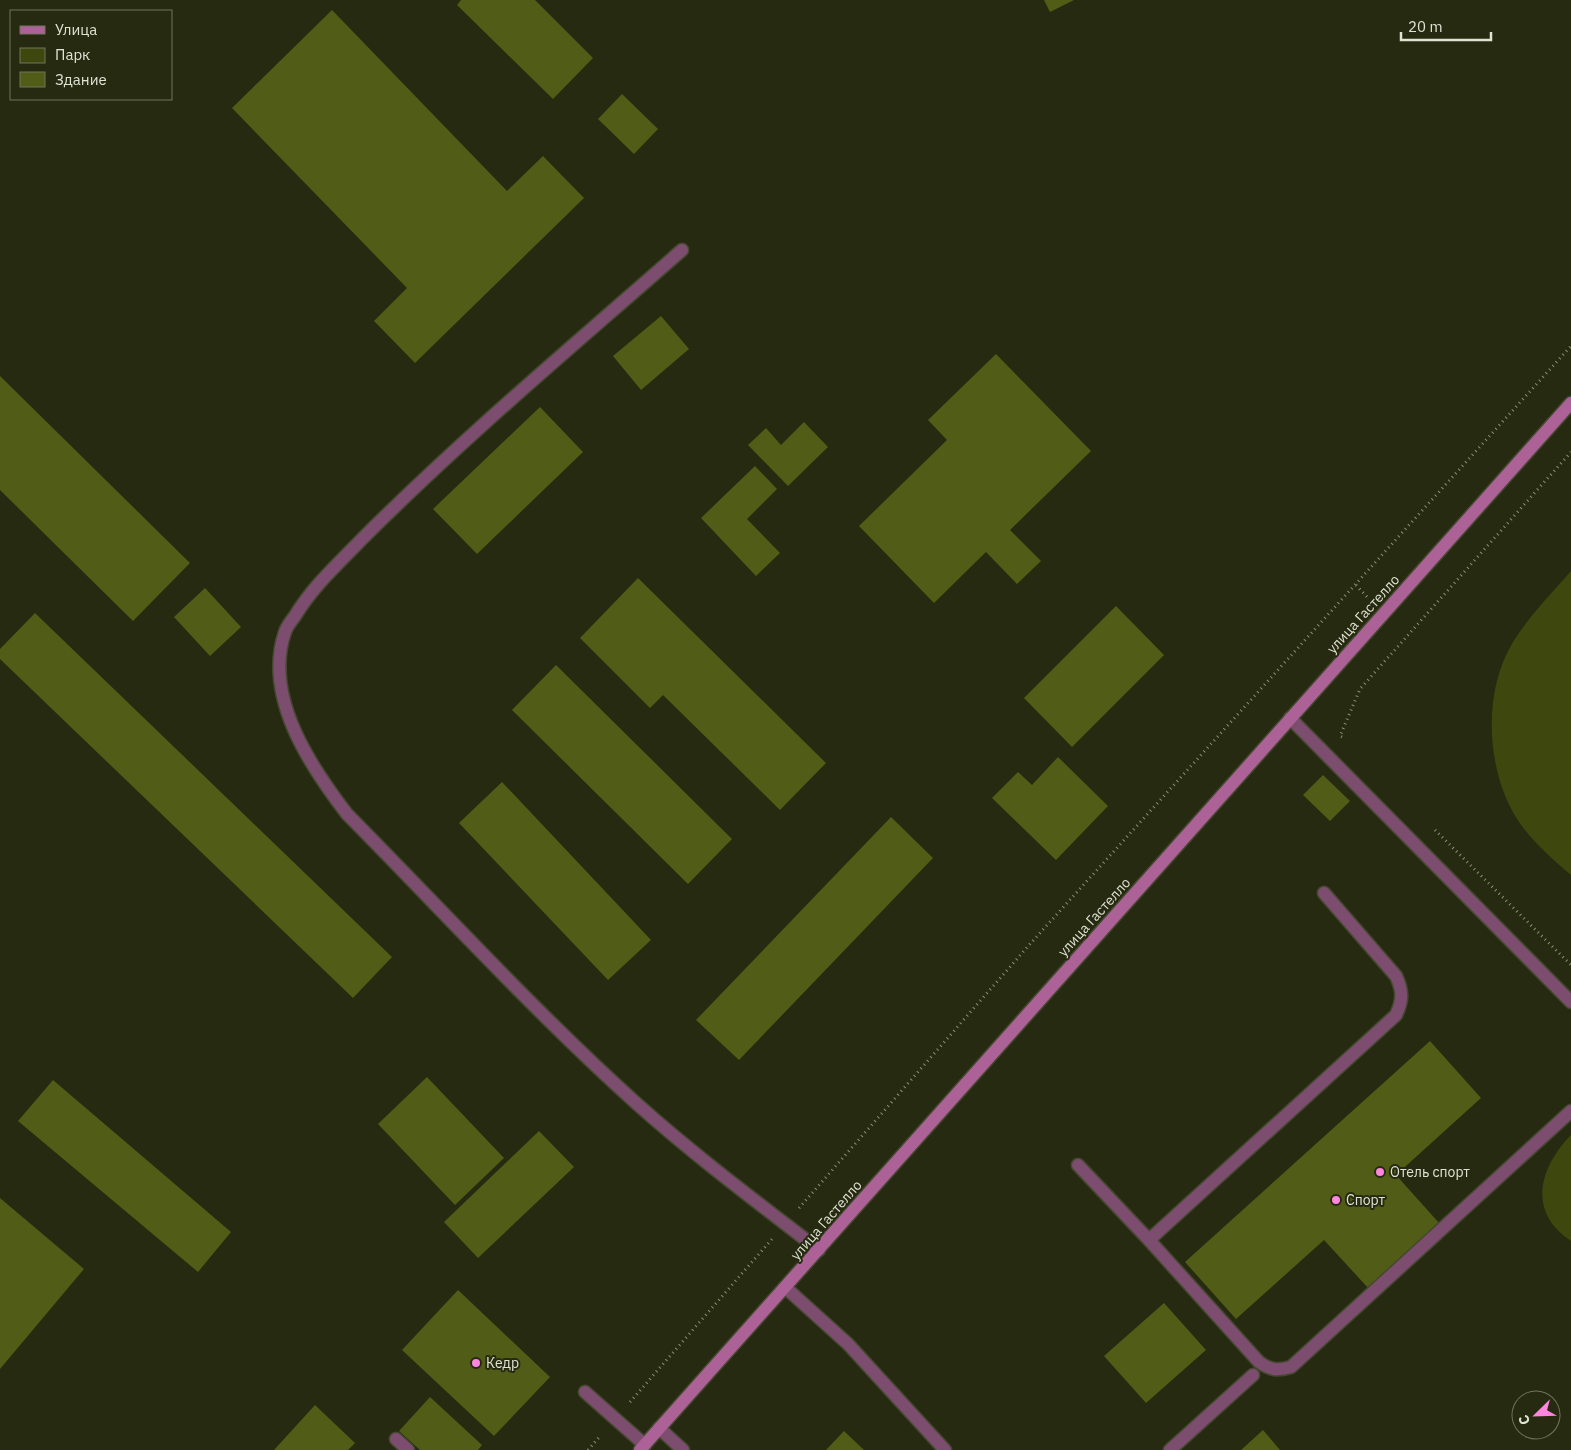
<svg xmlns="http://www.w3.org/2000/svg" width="1571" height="1450" font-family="'IBM Plex Sans',sans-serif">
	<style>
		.green { fill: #3e470d }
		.building { fill: #515c16 }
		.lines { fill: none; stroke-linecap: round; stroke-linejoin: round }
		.lane-casing { stroke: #44482f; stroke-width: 15 }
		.secondary-casing { stroke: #44482f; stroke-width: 15 }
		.path { stroke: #8c907b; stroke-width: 3; stroke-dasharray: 1 4; stroke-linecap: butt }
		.lane { stroke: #7c4d6f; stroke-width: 12 }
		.secondary { stroke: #ac6197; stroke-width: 12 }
		.poi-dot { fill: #ff85df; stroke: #262a10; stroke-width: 2 }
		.labels { text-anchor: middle; stroke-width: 4; stroke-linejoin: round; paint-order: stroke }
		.street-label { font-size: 14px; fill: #dfe3d3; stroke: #262a10 }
		.poi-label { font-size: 14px; fill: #dfe3d3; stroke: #262a10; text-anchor: start }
	</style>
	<rect width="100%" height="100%" fill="#262a10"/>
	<!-- green -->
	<path class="green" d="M1571,571V875C1550,857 1528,838 1514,814C1486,765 1483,691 1513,642C1529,616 1551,594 1571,571Z
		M1571,1135V1241C1527,1212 1539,1168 1571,1135Z"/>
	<!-- building -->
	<path class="building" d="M461,0H535L593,58L553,99L457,5Z
		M1044,0H1074L1050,12Z
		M332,10L507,191L543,156L584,198L415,363L374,321L407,288L232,108Z
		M622,94L658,129L634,154L598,119Z
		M661,316L689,349L641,390L613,356Z
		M996,354L1091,451L1010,530L1041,561L1017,584L986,552L934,603L859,526L947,440L928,420Z
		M0,376L190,563L133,621L0,490Z
		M540,407L583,452L477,554L433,509Z
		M804,422L828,447L788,486L748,445L766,428L781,445Z
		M755,466L777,489L747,519L780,553L756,576L701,518Z
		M638,578L826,763L780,810L663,695L650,708L580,638Z
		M205,588L241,627L210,656L174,617Z
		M1116,606L1164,655L1072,747L1024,698Z
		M35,613L392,957L353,998L0,659V649Z
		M556,665L732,839L688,884L512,710Z
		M1058,757L1108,806L1056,860L992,798L1018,772L1032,785Z
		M1323,775L1350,801L1330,821L1303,795Z
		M502,782L651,940L608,980L459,823Z
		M891,817L933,858L739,1060L696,1020Z
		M1430,1041L1481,1098L1396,1175L1440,1224L1369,1289L1324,1240L1236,1319L1185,1262Z
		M427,1077L504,1158L455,1205L378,1124Z
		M53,1080L231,1232L198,1272L18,1121Z
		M539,1131L574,1167L478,1258L444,1222Z
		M0,1198L84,1269L0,1369Z
		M458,1290L550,1377L494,1436L402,1350Z
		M1164,1303L1206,1350L1146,1403L1104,1356Z
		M430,1397L482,1445L478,1450H420L399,1431Z
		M315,1405L355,1443L348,1450H274Z
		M1263,1430L1280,1450H1241Z
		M844,1431L864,1450H826Z"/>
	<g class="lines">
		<!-- lane casing -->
		<g class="lane-casing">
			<path id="lane" d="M682,250C574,345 464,437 362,539C338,564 313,586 295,616C291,621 287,626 285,632C263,696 310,766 347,814C443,911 535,1012 636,1103C694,1155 757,1202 819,1250
				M1290,718L1571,1002
				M1078,1165L1149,1240L1259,1362C1270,1370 1277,1371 1291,1367L1571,1111
				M1149,1240L1396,1015C1403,1000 1403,991 1396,976L1324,893
				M786,1288L848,1344L945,1450
				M585,1392L645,1445
				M659,1428L683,1450
				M396,1439L408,1450
				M1170,1450L1253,1375"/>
		</g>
		<!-- secondary casing -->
		<g class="secondary-casing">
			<path id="secondary" d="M640,1450L1571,403"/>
		</g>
		<!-- path -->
		<path class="path" d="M1356,585L1369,599
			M1342,737L1340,736L1360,689L1571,452
			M1435,830L1571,965
			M799,1208L1030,944L1571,346
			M630,1402L772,1239
			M588,1450L601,1435"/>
		<!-- lane -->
		<use href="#lane" class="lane"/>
		<!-- secondary -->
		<use href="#secondary" class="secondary"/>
	</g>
	<!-- markers -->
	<g class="poi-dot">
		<circle cx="1380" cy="1172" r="5"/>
		<circle cx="1336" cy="1200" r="5"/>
		<circle cx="476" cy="1363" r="5"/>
	</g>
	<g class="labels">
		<!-- street labels -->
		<g class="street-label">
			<text transform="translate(1363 614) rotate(-48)" y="5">улица Гастелло</text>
			<text transform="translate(1094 917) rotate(-48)" y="5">улица Гастелло</text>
			<text transform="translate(826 1220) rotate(-49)" y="5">улица Гастелло</text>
		</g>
		<!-- poi labels -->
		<g class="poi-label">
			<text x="1390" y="1177">Отель спорт</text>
			<text x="1346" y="1205">Спорт</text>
			<text x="486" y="1368">Кедр</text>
		</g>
	</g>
	<!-- legend -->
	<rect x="10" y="10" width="162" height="90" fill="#262a10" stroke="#70745e"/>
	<rect x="20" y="26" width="25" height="8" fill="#ac6197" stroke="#70745e"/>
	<text x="55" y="35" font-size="15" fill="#dfe3d3">Улица</text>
	<rect x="20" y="48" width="25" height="15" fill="#3e470d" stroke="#70745e"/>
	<text x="55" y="60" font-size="15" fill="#dfe3d3">Парк</text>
	<rect x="20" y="72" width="25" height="15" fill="#515c16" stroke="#70745e"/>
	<text x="55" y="85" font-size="15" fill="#dfe3d3">Здание</text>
	<!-- north arrow -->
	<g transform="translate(1536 1415) rotate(247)"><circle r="24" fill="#262a10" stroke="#70745e"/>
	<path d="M0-4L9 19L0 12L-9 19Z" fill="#ff85df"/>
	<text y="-8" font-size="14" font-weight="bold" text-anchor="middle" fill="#dfe3d3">С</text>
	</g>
	<!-- scale -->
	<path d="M1401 32v8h90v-8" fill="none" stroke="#dfe3d3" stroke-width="2.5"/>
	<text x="1408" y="32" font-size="15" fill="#dfe3d3" stroke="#262a10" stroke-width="4" paint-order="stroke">20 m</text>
</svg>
